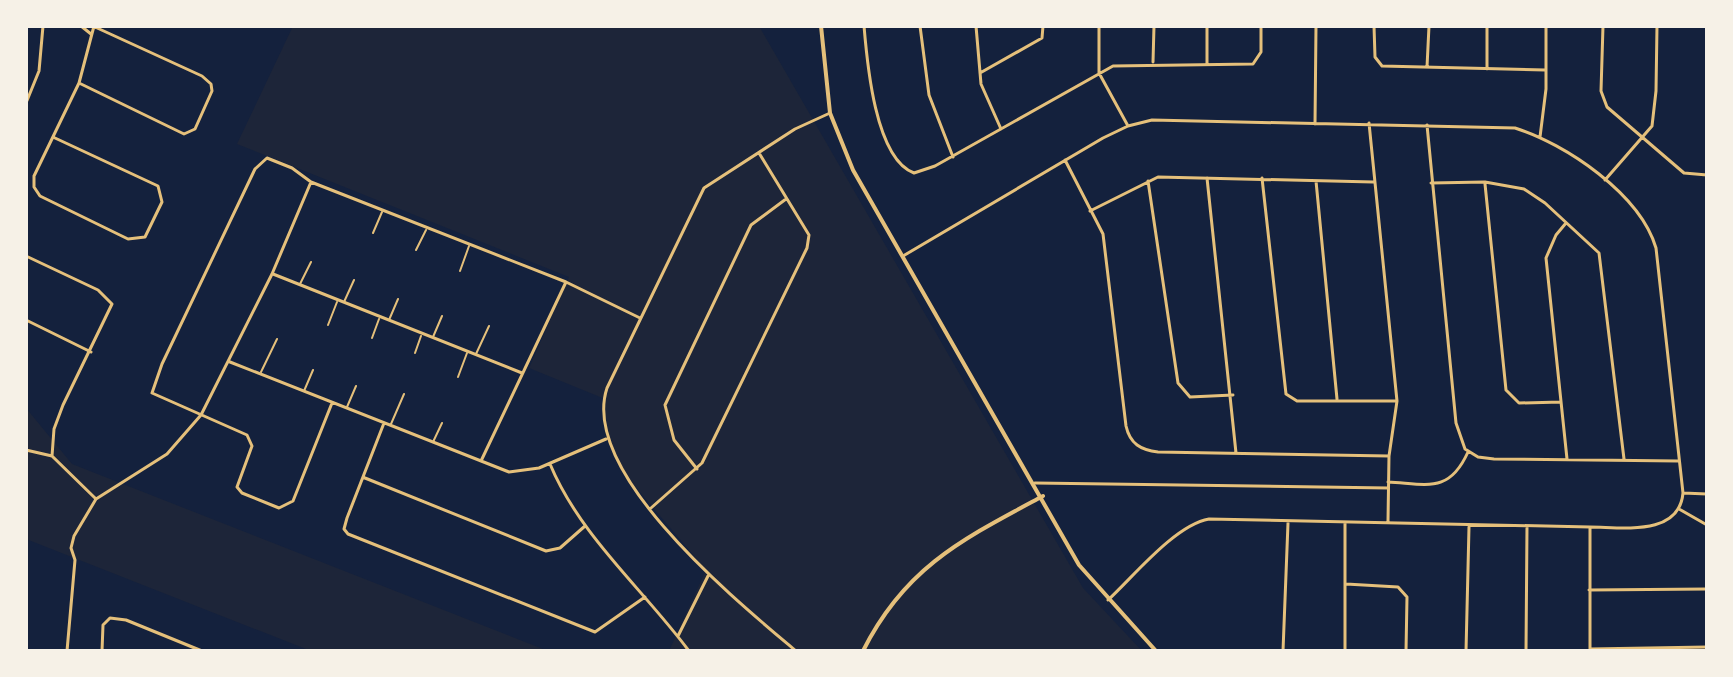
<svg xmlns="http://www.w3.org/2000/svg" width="1733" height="677" font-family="'Sofia Sans Condensed',sans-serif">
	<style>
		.green { fill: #1d2539 }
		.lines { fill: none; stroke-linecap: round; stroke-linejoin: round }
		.service { stroke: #e5c07b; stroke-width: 2 }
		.minor { stroke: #e5c07b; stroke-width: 3 }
		.tertiary { stroke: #e5c07b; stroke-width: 4 }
	</style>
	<rect width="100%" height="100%" fill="#14213d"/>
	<!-- green -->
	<path class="green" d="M293,26H759L1083,588L1142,651H669L706,570L627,477L607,440L605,399L529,368L569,277L237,144Z
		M26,408L72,464L548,651H311L26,539Z"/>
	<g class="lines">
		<!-- service -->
		<path class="service" d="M373,233L382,212
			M416,250L426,230
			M460,271L469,246
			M300,284L311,262
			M344,302L354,280
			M389,320L398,299
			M328,325L337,302
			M433,337L442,316
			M372,338L379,319
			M415,353L421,336
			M476,354L489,326
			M261,372L277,339
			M458,377L467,353
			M304,391L313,370
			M347,407L356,386
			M391,424L404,394
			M433,442L442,423"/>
		<!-- minor -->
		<path class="minor" d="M81,26L91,34
			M864,26C867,62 875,159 914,173L935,166L1113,66L1253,64L1261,52V26
			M920,26L929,95L953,157
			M976,26L981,84L1001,129
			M1099,26V73L1128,126
			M1374,26L1375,57L1382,66L1545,70
			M1603,26L1601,91L1607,107L1684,173L1707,175
			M1153,62L1154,26
			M1207,63V26
			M1427,67L1429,26
			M1487,69V26
			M980,73L1042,38L1043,26
			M79,83L184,134L195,129L212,91L211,84L202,76L95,27
			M26,103L39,71L43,26
			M1369,123L1397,401L1389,456L1388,521
			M1315,124L1316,26
			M1427,125L1456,423L1465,449L1478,457L1494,459L1678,461
			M1540,137L1546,89V26
			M55,138L158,186L162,202L145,237L128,239L40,196L34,187V176L79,83L94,26
			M1065,160L1103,234L1126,426C1130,444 1141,450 1158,452L1389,456
			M1207,178L1236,453
			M1262,178L1286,394L1297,401H1397
			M1605,180L1652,126L1656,91L1657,26
			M1148,181L1178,383L1190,397L1233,395
			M1316,181L1337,399
			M1431,183L1485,182L1524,189L1545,203L1599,253L1624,459
			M1485,184L1506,390L1519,403L1561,402
			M1090,211L1158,177L1373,182
			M1566,223L1556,235L1546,258L1567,459
			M26,256L98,290L112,304L63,405L54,429L52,456
			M903,256L1103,138L1128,126L1152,120L1515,128C1566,144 1640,194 1656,248L1683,493C1679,537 1622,527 1590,527L1209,519C1175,525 1134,576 1108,600
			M273,274L522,373
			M26,320L91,352
			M230,362L509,472L539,468L606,439
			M332,403L293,501L279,508L242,493L237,487L252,446L247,435L152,393L162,364L255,169L267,158L292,168L311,182L566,282L640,318
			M384,423L347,518L344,529L348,534L595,632L645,597
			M26,450L52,456L96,499
			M481,461L566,282
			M550,464C580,536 643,589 689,651
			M697,469L674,440L665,405L751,225L786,199
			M365,478L546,551L560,548L585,526
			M1388,482C1427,484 1449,494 1468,452
			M1035,483L1388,488
			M1683,493L1707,494
			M651,508L702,463L807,248L809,235L759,153
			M1679,509L1707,525
			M1346,584L1398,587L1407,597L1406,651
			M1589,590L1707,589
			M678,636L708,576
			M1590,649L1707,647
			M67,651L75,560L71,548L74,536L96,499L167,454L201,415L272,274L311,182
			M102,651L103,625L110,618L126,620L202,651
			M796,651C738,602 579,473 607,388L704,188L795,129L830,113
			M1283,651L1288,523
			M1345,651V523
			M1466,651L1469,527
			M1526,651L1527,526
			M1590,651V527"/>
		<!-- tertiary -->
		<path class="tertiary" d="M821,26L830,113L853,170L1079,565L1156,651
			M863,651C905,567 963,539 1043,496"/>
	</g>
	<!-- border -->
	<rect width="1733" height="677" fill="none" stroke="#f6f1e7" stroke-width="56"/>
</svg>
